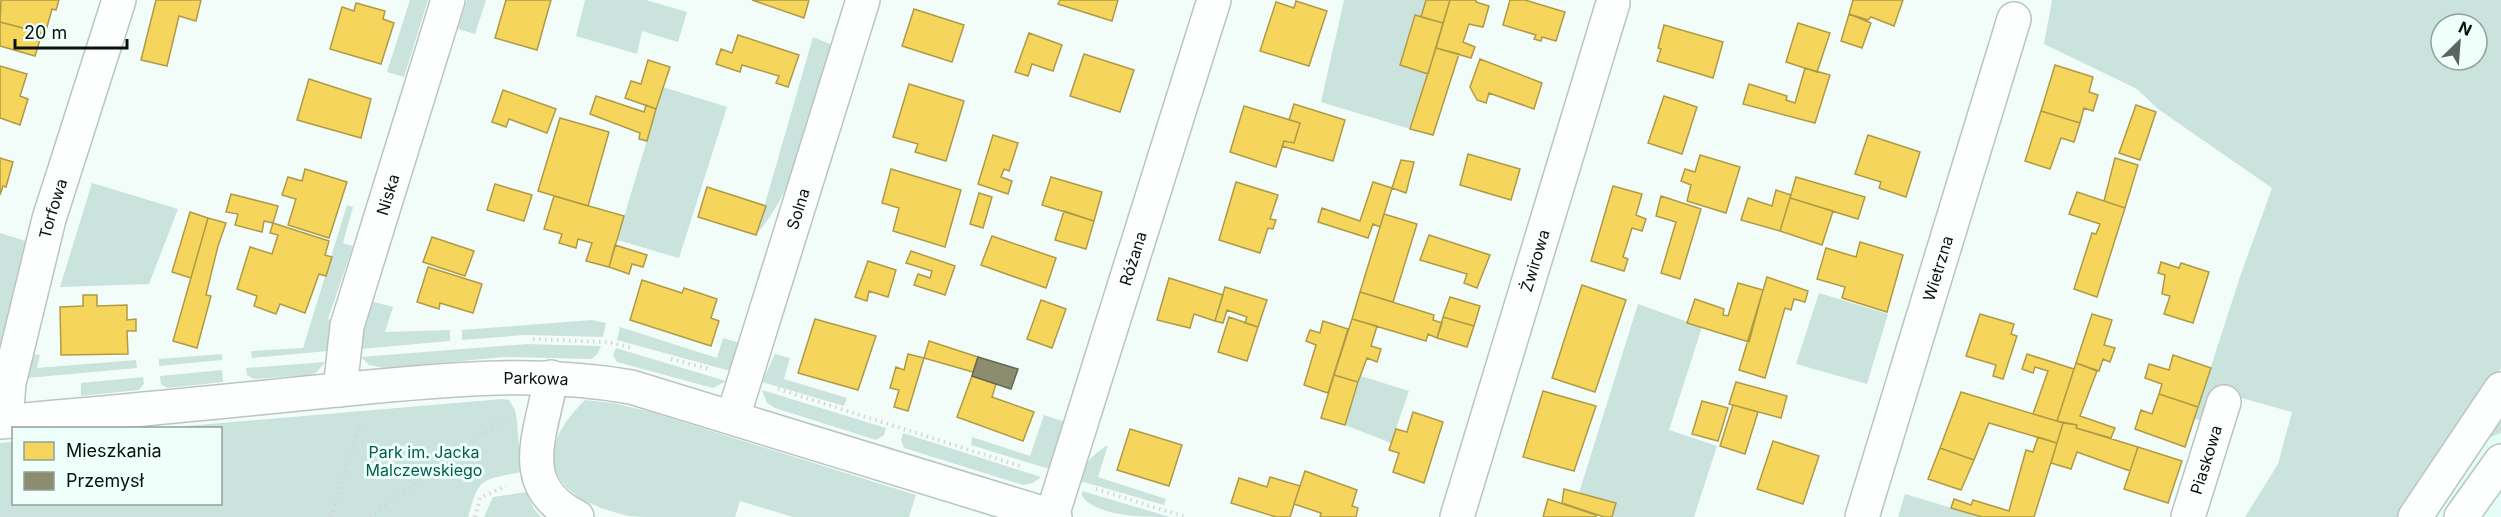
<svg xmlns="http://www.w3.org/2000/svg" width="2501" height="517" font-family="Inter,sans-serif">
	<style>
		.built { fill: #e4fdf6 }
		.green { fill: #cae4dd; fill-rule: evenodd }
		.homes { fill: #f6d55c; stroke: #af9a45; stroke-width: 1.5 }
		.industry { fill: #8c8c6e; stroke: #646752; stroke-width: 1.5 }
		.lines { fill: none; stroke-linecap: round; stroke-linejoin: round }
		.minor-casing { stroke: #bac4c1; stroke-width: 36 }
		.path { stroke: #d3d6d5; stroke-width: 4; stroke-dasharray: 1.5 4.5; stroke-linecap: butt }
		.minor { stroke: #fdfffe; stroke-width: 33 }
		.labels { text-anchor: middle; stroke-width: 6; stroke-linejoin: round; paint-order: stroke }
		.street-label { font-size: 16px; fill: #08120f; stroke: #effffa }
		.park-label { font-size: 16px; fill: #015c4e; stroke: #effffa }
	</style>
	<rect width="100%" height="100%" fill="#f2fcf9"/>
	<!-- built -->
	<path class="built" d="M2501,433V517H2430L2485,439Z"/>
	<!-- green -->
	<path class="green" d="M410,0H428L404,77L387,72Z
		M467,0H486L475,34L458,29Z
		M585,0H646L687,12L678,42L642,31L637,54L576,36Z
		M1344,0H1426L1421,17L1414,15L1400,64L1428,74L1410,129L1321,102Z
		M2052,0H2501V368L2465,425L2501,402V433L2485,439L2399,517H2245L2278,464L2292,412L2220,392L2205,421L2194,419L2240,277L2272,188L2158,109L2137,89L2044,44ZM2441,24H2477V60H2441Z
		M813,37L835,46C815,109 800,184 756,235Z
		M663,87L727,107L679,258L617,240Z
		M92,183L178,209L149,284L60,287Z
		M347,205L353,207L343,243L353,246L328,319L335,321L328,351L252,358L251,351L303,348Z
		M0,233L32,243L0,358Z
		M1819,293L1888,314L1867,384L1796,364Z
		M370,301L393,307L385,332L450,330V341L360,349Z
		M1638,304L1702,327L1669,430L1717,446L1694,517H1612L1616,503L1579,493Z
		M592,320L606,323L603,337L525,335L462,340V330Z
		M620,327L717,358L723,338L746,345L734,372L617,340Z
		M527,344L601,346L598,353L592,359L505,357L384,368L369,365L361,357Z
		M616,348L726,381L713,388L617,362L613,355Z
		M30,354L40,355L37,368L136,360L137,368L27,378Z
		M222,354V360L159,366V359Z
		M775,354L790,358L784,379L847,398L844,406L762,382Z
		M325,362L316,373L309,375L254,379L247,375L246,368Z
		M222,370L223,382L167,388L161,384L160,376Z
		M1361,376L1409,391L1391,443L1345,425Z
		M143,377L144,384L139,390L81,396V383Z
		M762,390L886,428L884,435L876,440L775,408L767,403Z
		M502,399L509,400L515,410L517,421L521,472C480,481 480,476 468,517H0V443L13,442L14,504H220V428H163Z
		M585,400L613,403L651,412L916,495L909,517H793L740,501L735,517C710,517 686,517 661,517C651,517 639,517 629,516C556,500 525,459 585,400Z
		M1044,415L1068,423L1049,469L971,445L972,437L1030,456Z
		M903,433L1041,477L1033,483L1023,485L904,448L901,440Z
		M1108,445L1098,477L1166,499L1164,505L1080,481C1083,462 1093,455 1108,445Z
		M1082,491L1170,517C1145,517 1097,517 1082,496Z
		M526,492L534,509L541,517H484L493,497Z
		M1905,494L1982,517H1898Z"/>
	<!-- homes -->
	<path class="homes" d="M1,0H59L56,10L52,9L45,34L0,22Z
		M156,0H201L196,21L179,16L167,66L141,60Z
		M506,0H551L537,50L495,38Z
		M752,0H809L804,18Z
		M1060,0H1118L1112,21L1058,4Z
		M1426,0H1450L1443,23L1421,17Z
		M1450,0H1476V2L1489,6L1483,27L1469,24L1463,42L1475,47L1471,58L1436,48Z
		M1510,0H1525L1565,12L1556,41L1542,37L1541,41L1534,39L1536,35L1503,25Z
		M1853,0H1903L1894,26L1871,17L1868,20L1849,14Z
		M1296,1L1327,11L1309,66L1260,51L1276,2L1294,8Z
		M356,3L385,11L383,19L394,23L381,64L330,49L342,7L354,11Z
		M914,9L964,25L952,62L902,46Z
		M1849,14L1871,23L1862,48L1841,41Z
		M1415,15L1443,23L1428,74L1400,65Z
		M0,22L42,33L35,56L0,46Z
		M1798,23L1830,33L1817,72L1786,62Z
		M1664,25L1723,42L1713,78L1657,61L1661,49L1658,48Z
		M1029,33L1062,45L1053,71L1032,64L1028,76L1015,72Z
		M738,35L799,55L788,87L776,83L779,76L742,65L740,72L716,64L721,49L732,53Z
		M1436,48L1459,54L1433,135L1410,129Z
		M1084,54L1134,70L1120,112L1070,96Z
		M1480,59L1542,83L1534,109L1489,93L1486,103L1477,100L1470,87Z
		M648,60L670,67L656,109L625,98L631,81L641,84Z
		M2055,65L2093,77L2089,92L2098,95L2093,111L2084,108L2080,123L2041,111Z
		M0,66L27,74L20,96L28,99L20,125L0,118Z
		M1805,68L1830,75L1815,123L1743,104L1749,84L1787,96L1786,100L1795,103Z
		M309,79L371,99L361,138L297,120Z
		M909,84L964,101L946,161L915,152L918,144L893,137Z
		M503,90L556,109L547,133L509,119L506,127L492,122Z
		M596,96L644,112L646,105L656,109L647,141L639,139L640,133L590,114Z
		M1664,96L1697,107L1682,154L1648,143Z
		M1294,104L1345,120L1333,161L1282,146L1284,141L1294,143L1300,123L1289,120Z
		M2136,105L2156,112L2140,160L2119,153Z
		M1244,106L1300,123L1294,143L1284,141L1276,167L1230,152Z
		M2041,111L2080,123L2074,142L2061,138L2050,169L2025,161Z
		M560,118L609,132L588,206L538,191Z
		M993,135L1018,143L1009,171L1004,169L1001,177L1012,181L1008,194L978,184Z
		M1868,135L1920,152L1906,197L1879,188L1881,182L1855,174Z
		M1468,154L1520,169L1511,200L1460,185Z
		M1700,155L1740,167L1726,213L1687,201L1691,185L1681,181L1685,169L1695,172Z
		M0,158L13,162L6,187L3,186L0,195Z
		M2115,158L2138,165L2125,208L2104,201Z
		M1401,160L1414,162L1406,193L1392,188Z
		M305,169L347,182L329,238L288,225L296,199L282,195L288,177L302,181Z
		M891,169L961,190L945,247L893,231L899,208L882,203Z
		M1051,177L1102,192L1094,221L1042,205Z
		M1796,177L1865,197L1858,219L1790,198Z
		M1236,182L1278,195L1270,219L1276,220L1273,229L1268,228L1260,253L1219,240Z
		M1373,182L1392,188L1380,227L1373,224L1368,238L1318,222L1322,208L1360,221Z
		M495,184L532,195L524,221L487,210Z
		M1613,186L1642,194L1636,215L1646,219L1642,231L1632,228L1623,257L1628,259L1624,271L1591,261Z
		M707,187L766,206L756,235L698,217Z
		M1776,190L1791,195L1780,231L1741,220L1748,198L1772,206Z
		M2077,192L2125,208L2097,297L2074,289L2092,233L2096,234L2100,224L2069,214Z
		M979,193L992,197L983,228L970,224Z
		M231,194L278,206L273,223L264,221L262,232L235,225L238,214L226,212Z
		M554,196L624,216L609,267L586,261L592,243L578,239L576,248L559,243L562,234L544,229Z
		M1661,196L1701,209L1680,279L1661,273L1676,222L1656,216Z
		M1790,198L1833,211L1822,245L1780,231Z
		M1064,211L1094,221L1086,249L1055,240Z
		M190,212L208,218L191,278L172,272Z
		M1384,214L1417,224L1393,302L1360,292Z
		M208,218L226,223L218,246L206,295L211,296L197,348L173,341Z
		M273,223L329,241L325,255L332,257L326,276L319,274L305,313L280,304L276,314L254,306L257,296L237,289L250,247L272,254L278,235L270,233Z
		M1429,235L1490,255L1477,288L1464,283L1467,274L1420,260Z
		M992,236L1056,258L1046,288L981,265Z
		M432,237L474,251L465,276L423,262Z
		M1860,242L1903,255L1887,312L1842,298L1845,287L1817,279L1826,248L1856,257Z
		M615,245L647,255L643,267L632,264L629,274L609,267Z
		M911,251L955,266L945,295L914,285L918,274L930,278L932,271L906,263Z
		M868,261L896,270L888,297L869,291L867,301L855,297Z
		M2161,262L2179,268L2181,263L2209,272L2193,323L2164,314L2170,296L2162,294L2165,275L2158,273Z
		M428,267L482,284L473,313L440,303L439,309L417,302Z
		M1767,277L1808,291L1805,302L1794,299L1791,310L1785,308L1765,378L1739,370Z
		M1169,278L1223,295L1215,321L1194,314L1190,328L1157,320Z
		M642,280L682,293L684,288L717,299L711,318L719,321L711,346L630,320Z
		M1738,283L1763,290L1749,342L1687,323L1695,299L1724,309L1723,315L1728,316Z
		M1582,285L1626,300L1595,392L1552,378Z
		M1225,287L1267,300L1258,327L1245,323L1247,317L1227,310L1223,323L1215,321Z
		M1360,292L1434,315L1433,320L1442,323L1437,338L1428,334L1426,341L1352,319Z
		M83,295H97V306L127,305V320L136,319V331H127L128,354L61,355L60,307L83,306Z
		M1450,297L1480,306L1474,326L1443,317Z
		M1041,300L1066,309L1052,348L1027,339Z
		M1980,314L2014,324L2011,334L2017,336L2003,379L1993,376L1996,365L1966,356Z
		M2092,314L2112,320L2104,345L2115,348L2110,362L2103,359L2099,371L2076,363Z
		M1229,317L1258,327L1247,361L1218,352Z
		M1443,317L1474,326L1467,347L1437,338Z
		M815,319L876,336L858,390L798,373Z
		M1352,319L1377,326L1371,346L1381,349L1377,362L1367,358L1358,382L1334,375Z
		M1323,321L1348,329L1328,393L1304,385L1316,345L1306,341L1310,330L1320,333Z
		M929,341L978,357L973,372L924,358Z
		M908,354L924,358L908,411L894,407L899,390L890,388L896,367L904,370Z
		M2027,354L2074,369L2057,421L2033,414L2048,371L2035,367L2033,373L2022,369Z
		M2173,355L2211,368L2198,407L2159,394L2162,384L2145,378L2149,364L2169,370Z
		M2076,363L2097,371L2080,416L2115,428L2111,438L2076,428L2077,425L2057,421Z
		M1334,375L1358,382L1345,425L1321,418Z
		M972,376L996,384L992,397L1034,412L1023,441L957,417Z
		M1736,382L1787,396L1781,418L1729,404Z
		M1543,391L1596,406L1574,471L1523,457Z
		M1961,392L2063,423L2057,443L1989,423L1974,460L1940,448Z
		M2159,394L2198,407L2185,447L2135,429L2141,410L2152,414Z
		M1702,401L1728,408L1718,441L1692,434Z
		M1733,405L1758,412L1745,454L1720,446Z
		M1413,412L1443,422L1424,483L1393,472L1399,453L1389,450L1396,429L1407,432Z
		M2063,423L2077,425L2076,428L2138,447L2130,471L2077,452L2071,469L2051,463Z
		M1130,429L1182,445L1169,486L1117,470Z
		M2038,437L2057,443L2034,517H1982L1951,508L1954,499L1971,505L1973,500L2009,511L2026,450L2033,452Z
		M1773,441L1819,456L1803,504L1757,489Z
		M2138,447L2182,461L2168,503L2124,489Z
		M1940,448L1974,460L1961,490L1928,479Z
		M1305,471L1357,490L1352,506L1358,508L1356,517H1320L1321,513L1294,504Z
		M1270,477L1300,486L1290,517H1276L1231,503L1239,478L1267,487Z
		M1564,489L1616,503L1612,517H1604L1562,503Z
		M1548,499L1596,515V517H1543Z"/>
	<!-- industry -->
	<path class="industry" d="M978,357L1018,369L1011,389L972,376Z"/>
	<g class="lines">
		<!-- minor casing -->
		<g class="minor-casing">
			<g id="minor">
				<path d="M551,377C543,431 512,485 577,517"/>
				<path id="s1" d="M340,390L347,326L448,0"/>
				<path id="s2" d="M733,417L863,0"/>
				<path id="s3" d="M6,421L9,383L49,219L119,0"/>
				<path id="s4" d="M0,422C109,413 218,402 327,391C429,381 530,369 631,387L1055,517"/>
				<path id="s5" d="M1052,516L1214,0"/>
				<path id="s6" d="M1457,517L1613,3"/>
				<path id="s7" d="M1862,517L2014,19"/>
				<path id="s8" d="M2188,517L2224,402"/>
				<path d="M2415,517L2501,389"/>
				<path d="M2461,517L2501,461"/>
			</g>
		</g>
		<!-- path -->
		<path class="path" d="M533,339L609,342L632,348
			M671,359L710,369
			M778,389L1020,466
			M1096,489L1186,517
			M331,517L361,422
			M370,517L507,416
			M475,517L480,498L506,486"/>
		<!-- minor -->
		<use href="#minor" class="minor"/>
	</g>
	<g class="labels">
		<!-- street labels -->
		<g class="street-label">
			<text dy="6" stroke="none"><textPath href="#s1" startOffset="202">Niska</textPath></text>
			<text dy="6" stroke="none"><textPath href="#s3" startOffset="218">Torfowa</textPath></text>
			<text dy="6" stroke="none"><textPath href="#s2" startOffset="218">Solna</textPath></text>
			<text dy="6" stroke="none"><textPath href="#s5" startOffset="270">Różana</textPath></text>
			<text dy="6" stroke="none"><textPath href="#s6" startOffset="268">Żwirowa</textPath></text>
			<text dy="6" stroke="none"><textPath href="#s7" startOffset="260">Wietrzna</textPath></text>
			<text dy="6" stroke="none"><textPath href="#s4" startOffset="538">Parkowa</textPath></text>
			<text dy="6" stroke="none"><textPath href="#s8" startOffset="60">Piaskowa</textPath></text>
		</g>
		<!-- park labels -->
		<g class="park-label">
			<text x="424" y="458">Park im. Jacka<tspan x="424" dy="18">Malczewskiego</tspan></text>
		</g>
	</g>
	<!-- legend -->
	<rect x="12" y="427" width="210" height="78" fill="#effffa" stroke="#93a09c" stroke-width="1.5"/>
	<rect x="24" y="442" width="30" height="18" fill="#f6d55c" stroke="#93a09c" stroke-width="1.5"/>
	<text x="66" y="457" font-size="18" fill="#08120f">Mieszkania</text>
	<rect x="24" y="472" width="30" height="18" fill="#8c8c6e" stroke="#93a09c" stroke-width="1.5"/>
	<text x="66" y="487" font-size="18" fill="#08120f">Przemysł</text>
	<!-- north arrow -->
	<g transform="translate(2459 42) rotate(25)"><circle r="28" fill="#effffa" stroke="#93a09c" stroke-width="1.5"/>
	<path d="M0-4.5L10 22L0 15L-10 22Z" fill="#5a6461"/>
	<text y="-9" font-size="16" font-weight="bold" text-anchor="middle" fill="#08120f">N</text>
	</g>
	<!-- scale -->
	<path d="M15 39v9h112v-9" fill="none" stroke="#08120f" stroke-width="3"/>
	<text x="24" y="39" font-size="18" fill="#08120f" stroke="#effffa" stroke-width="4.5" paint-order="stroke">20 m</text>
</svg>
